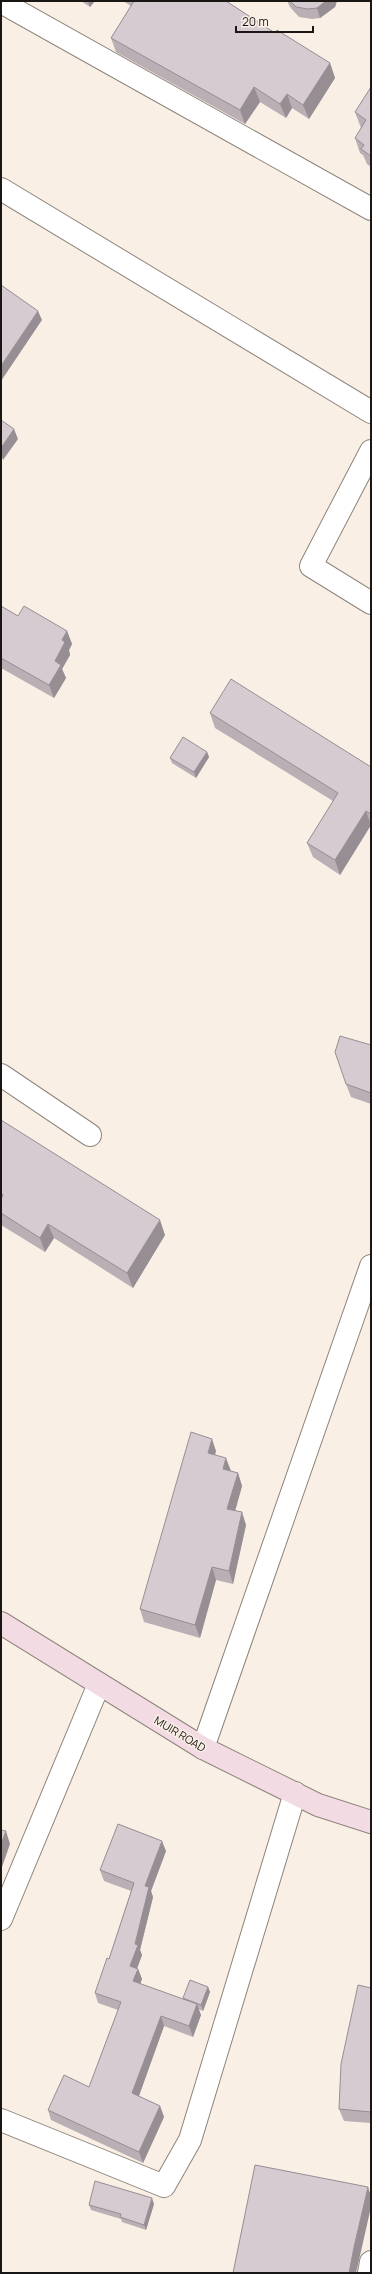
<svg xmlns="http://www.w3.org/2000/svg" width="372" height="2274" font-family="Manrope,sans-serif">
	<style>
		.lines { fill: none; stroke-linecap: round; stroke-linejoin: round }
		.street-casing { stroke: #8d847b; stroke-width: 24 }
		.secondary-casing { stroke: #8d847b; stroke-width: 24 }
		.street { stroke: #fff; stroke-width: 22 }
		.secondary { stroke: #f3dbe3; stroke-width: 22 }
		.wall { fill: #b9afb5 }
		.shaded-wall { fill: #968e93 }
		.building { fill: #d7cbd2; stroke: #968e93 }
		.labels { text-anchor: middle; stroke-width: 3; stroke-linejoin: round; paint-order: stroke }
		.street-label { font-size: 11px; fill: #1a1613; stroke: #f9efe5 }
	</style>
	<rect width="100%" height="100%" fill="#f9efe5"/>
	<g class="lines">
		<!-- street casing -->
		<g class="street-casing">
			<path id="street" d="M1,2L371,209
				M1,189L371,412
				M371,451L311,566L371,603
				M1,1075L90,1135
				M203,1748L371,1266
				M1,1919L99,1684
				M1,2120L164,2186L190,2140L295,1793
				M369,2273L371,2262"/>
		</g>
		<!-- secondary casing -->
		<g class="secondary-casing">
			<path id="secondary" d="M1,1623L203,1748L318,1805L371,1822"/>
		</g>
		<!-- street -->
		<use href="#street" class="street"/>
		<!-- secondary -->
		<use href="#secondary" class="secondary"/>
	</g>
	<!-- wall -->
	<path class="wall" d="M81,1H95L90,7Z
		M123,1H226L275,33L330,63L335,78L309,119L292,108L286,118L260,102L245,124L116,52L111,38L131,6Z
		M287,1H337L335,7L320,18L312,19L299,17L290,7Z
		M371,87V167L367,164L363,155L360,153L355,138L361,128L355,112Z
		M1,606L18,616L67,631L72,644L69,650L70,655L62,669L66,678L54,698L1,668Z
		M210,713L371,767V825L340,875L313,857L307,843L333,801L215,728Z
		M207,752L209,757L196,778L172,763L170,758Z
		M371,1045V1104L351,1097L346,1084Z
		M1,1120L165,1235L133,1288L54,1238L45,1252L1,1225Z
		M216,1451L215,1455L231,1471L238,1473L242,1486L235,1511L246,1525L233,1584L216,1580L200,1638L144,1622L140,1609Z
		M166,1851L151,1891L153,1897L140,1950L142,1955L137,1968L138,1969L142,1979L140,1984L183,2000V1998L208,1987L210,1992L203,2011L198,2009L201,2015L193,2037L164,2026L139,2096L160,2106L164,2117L143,2163L51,2120L48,2110L89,2087L118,2010L98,2003L95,1993L109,1959L131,1891L104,1881L100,1870Z
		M371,1988V2123L344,2121L339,2109Z
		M154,2204L146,2230L122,2222L121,2219L91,2210L89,2205Z"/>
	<!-- shaded-wall -->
	<path class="shaded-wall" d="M88,1H95L90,7Z
		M326,1H337L335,7L320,18L317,8Z
		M330,63L335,78L309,119L303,105Z
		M254,87L260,102L245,124L240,110Z
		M287,94L292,108L286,118L280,104Z
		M38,311L42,320L1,381V366Z
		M14,429L18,439L3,460L1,455V448Z
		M67,631L72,644L69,650L70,655L62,669L66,678L54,698L49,685L55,661L62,640Z
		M207,752L209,757L196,778L194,772Z
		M366,811L371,825L340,875L335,860Z
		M160,1220L165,1235L133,1288L127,1273Z
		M48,1224L54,1238L45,1252L40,1238Z
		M212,1439L216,1451L212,1465L208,1453Z
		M226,1458L231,1471L228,1482L223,1469Z
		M238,1473L242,1486L232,1522L227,1509Z
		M242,1512L246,1525L233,1584L229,1571Z
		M212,1567L216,1580L200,1638L195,1625Z
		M6,1831L10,1844L1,1870V1844Z
		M162,1841L166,1851L151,1891L153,1897L140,1950L142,1955L134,1977L130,1966L135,1944L145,1886Z
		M138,1969L142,1979L137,1992L133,1981Z
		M208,1987L210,1992L203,2011L201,2005Z
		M197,2004L201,2015L193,2037L189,2026Z
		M161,2016L164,2026L136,2104L132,2093Z
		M160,2106L164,2117L143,2163L139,2152Z
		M368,2187L371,2196V2207L359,2260L356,2273H349L354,2247Z
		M152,2198L154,2204L146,2230L144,2225Z"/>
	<!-- building -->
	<path class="building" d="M134,1H226L275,33L277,30L330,63L303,105L287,94L280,104L254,87L240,110L111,38Z
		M290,1H326L317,8L308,9L296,7Z
		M371,87V156L361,149L364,145L355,138L366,120L355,112Z
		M1,285L38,311L1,366Z
		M1,420L14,429L1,448Z
		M1,606L18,616L24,606L67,631L62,640L65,642L55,661L61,665L49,685L1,658Z
		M231,679L371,767V814L366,811L335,860L307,843L338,793L210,713Z
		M183,737L207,752L194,772L170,758Z
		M340,1036L371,1045V1093L346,1084L335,1052Z
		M1,1120L160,1220L127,1273L48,1224L40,1238L1,1213V1199L3,1195L1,1193Z
		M191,1432L212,1439L208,1453L226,1458L223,1469L238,1473L227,1509L242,1512L229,1571L212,1567L195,1625L140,1609Z
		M118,1824L162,1841L145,1886L149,1887L135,1944L138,1945L130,1966L138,1969L133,1981L197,2004L189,2026L161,2016L132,2093L160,2106L139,2152L48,2110L64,2075L89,2087L121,2002L95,1993L107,1958L109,1959L134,1883L100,1870Z
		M1,1830L6,1831L1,1844Z
		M190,1980L208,1987L201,2005L183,1998Z
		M358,1985L371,1988V2112L339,2109L341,2064Z
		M255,2165L368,2187L354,2247L349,2273H233Z
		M95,2181L152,2198L144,2225L120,2217L121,2214L89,2205Z"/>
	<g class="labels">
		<!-- street labels -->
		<g class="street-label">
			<text transform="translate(180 1734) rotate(31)" y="4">MUIR ROAD</text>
		</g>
	</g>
	<!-- border -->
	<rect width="372" height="2274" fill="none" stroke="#1a1613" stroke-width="4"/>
	<!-- scale -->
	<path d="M236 26v6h77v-6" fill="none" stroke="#1a1613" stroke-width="2"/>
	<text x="242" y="26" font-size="12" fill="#1a1613" stroke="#f9efe5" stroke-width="3" paint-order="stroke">20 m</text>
</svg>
